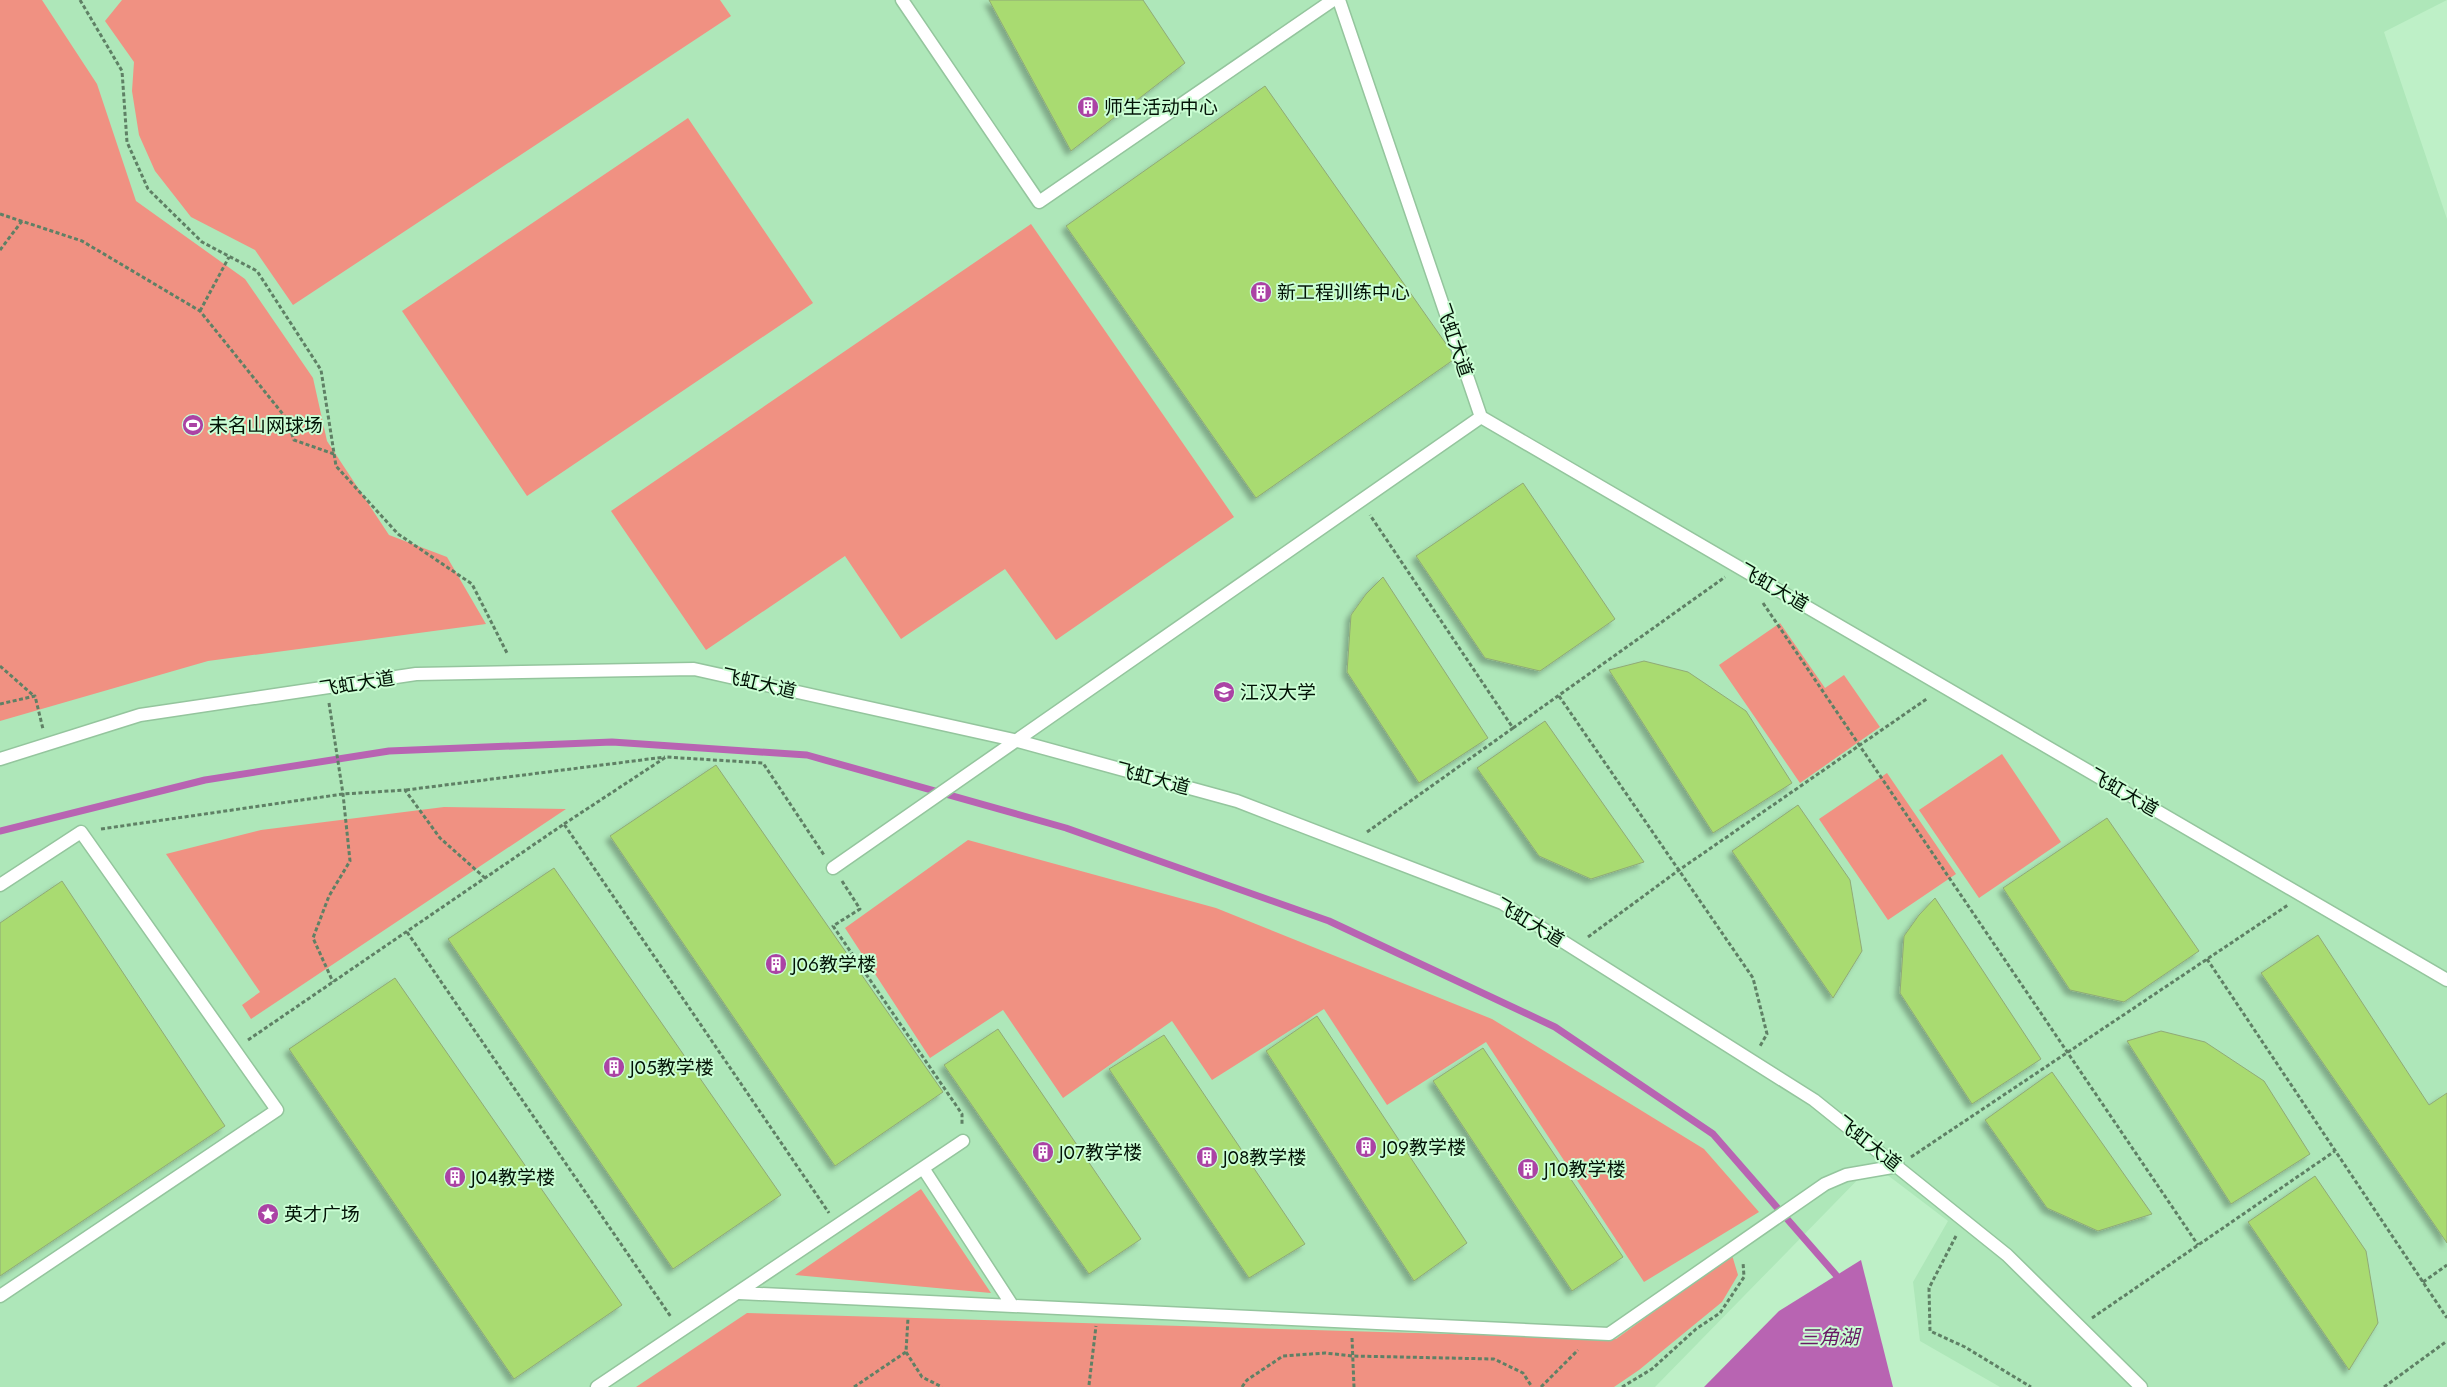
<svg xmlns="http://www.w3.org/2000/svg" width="2447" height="1387" font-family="Jost,'Noto Sans SC',sans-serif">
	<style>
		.built { fill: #aee7b9 }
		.green { fill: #f09182 }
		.water { fill: #b864b2 }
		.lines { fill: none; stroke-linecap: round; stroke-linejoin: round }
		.stream { stroke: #b864b2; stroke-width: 7 }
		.building { fill: #a9db71; stroke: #90aa77; filter: url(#shadow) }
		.service-casing { stroke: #94c59d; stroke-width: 15 }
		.path { stroke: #5f8065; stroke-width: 3; stroke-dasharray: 4 2.5; stroke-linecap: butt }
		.service { stroke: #fff; stroke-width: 12 }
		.labels { text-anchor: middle; stroke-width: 4; stroke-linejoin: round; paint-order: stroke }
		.poi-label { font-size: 19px; fill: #021306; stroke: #cbfed4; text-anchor: start }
		.street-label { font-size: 19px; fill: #021306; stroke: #cbfed4 }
		.water-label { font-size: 20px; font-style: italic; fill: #671a64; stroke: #cbfed4 }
	</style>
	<defs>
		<filter id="shadow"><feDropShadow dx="-4.5" dy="4.5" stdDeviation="2.5" flood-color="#0004"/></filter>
	</defs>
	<rect width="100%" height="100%" fill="#bef0c7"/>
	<!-- built -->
	<path class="built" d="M0,0H2447L2384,32L2447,219V1387H2000L1920,1341L1913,1282L1948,1221L1873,1164L1655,1387H0Z"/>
	<!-- green -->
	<path class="green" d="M0,0H42L97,84L136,201L245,279L313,378L327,441L389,535L447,557L486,624L208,661L0,721Z
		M122,0H720L731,16L293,305L255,250L191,217L155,171L139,135L132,91L134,62L105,21Z
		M688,118L813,303L527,496L402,311Z
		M1031,224L1234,517L1056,640L1005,569L901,639L845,556L706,650L611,511Z
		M1780,623L1825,688L1844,675L1880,727L1800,783L1719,665Z
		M2002,754L2061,842L1979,898L1919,810Z
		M1887,773L1956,874L1888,920L1819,819Z
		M444,807L566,809L251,1019L242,1005L260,992L166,854L261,830Z
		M968,840L1216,908L1492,1019L1704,1149L1759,1212L1644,1282L1486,1042L1387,1105L1324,1009L1212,1080L1172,1021L1063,1098L1003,1010L930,1058L845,928Z
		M921,1189L991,1293L795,1275Z
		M1732,1255L1738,1275L1722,1302L1639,1370L1614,1387H636L747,1313L1616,1339Z"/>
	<!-- water -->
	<path class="water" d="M1861,1260L1893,1387H1704L1779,1311Z"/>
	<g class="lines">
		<!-- stream -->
		<path class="stream" d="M0,831L205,780L389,751L612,742L807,755L1066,828L1329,921L1555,1027L1713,1134L1836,1275"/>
	</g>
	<!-- building -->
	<path class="building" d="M989,0H1143L1185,63L1071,151Z
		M1265,86L1456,358L1256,498L1066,226Z
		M1523,483L1615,619L1540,671L1485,658L1416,556Z
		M1383,577L1488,738L1419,783L1347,672L1351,615L1366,594Z
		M1644,661L1688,672L1746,711L1792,783L1713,833L1609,670Z
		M1545,721L1644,862L1591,879L1539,856L1477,768Z
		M716,765L943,1092L835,1166L610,836Z
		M1798,805L1850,880L1862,951L1833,998L1732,851Z
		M2107,818L2199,951L2124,1002L2070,990L2003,888Z
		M554,868L781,1195L673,1269L448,939Z
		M62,881L225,1126L0,1276V923Z
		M1935,898L2041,1059L1972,1104L1900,993L1904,936L1919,915Z
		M2318,935L2429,1105L2447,1093V1243L2261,973Z
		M395,978L622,1305L514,1379L289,1049Z
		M1317,1016L1467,1243L1414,1281L1266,1051Z
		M998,1029L1141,1239L1089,1274L944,1065Z
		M2161,1031L2205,1042L2264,1081L2310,1154L2231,1204L2127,1041Z
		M1164,1035L1305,1244L1249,1278L1109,1069Z
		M1483,1048L1623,1257L1572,1291L1433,1081Z
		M2052,1072L2152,1214L2098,1231L2047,1208L1985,1120Z
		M2315,1176L2366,1251L2378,1323L2349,1370L2248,1222Z"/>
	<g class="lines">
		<!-- service casing -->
		<g class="service-casing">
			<path id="service" d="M902,0L1039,202L1333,0
				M1339,0L1481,417L2447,980
				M0,759L140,715L416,674L694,669L1014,740L1237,801L1502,903L1814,1100L2007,1255L2141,1387
				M833,868L1481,417
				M0,885L81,832L277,1110L0,1296
				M923,1168L1012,1305
				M739,1293L1609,1334L1825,1184L1846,1175L1898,1166
				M597,1387L963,1141"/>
		</g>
		<!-- path -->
		<path class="path" d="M80,0L122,71L127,142L148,189L202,242L257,271L321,370L336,466L398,534L472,584L508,655
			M0,214L82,241L200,311L286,418L294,440L334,454
			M0,250L22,221
			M200,311L229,257
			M1763,603L2198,1245
			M0,666L34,696
			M1559,696L1753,978L1767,1034L1760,1046
			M329,703L343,794L350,861L329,896L313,938L333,982
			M0,704L35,696L43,729
			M1513,728L1725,577
			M406,790L665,757
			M564,824L666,757L763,763L824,855
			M101,829L343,794L405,790L440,838L485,878
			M1367,832L1513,728L1370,515
			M842,881L860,909L833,926L962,1114V1125
			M407,932L671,1317
			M1588,937L1679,870L1928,698
			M2207,959L2447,1318
			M248,1040L564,824L829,1213
			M1911,1157L2288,905
			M1956,1236L1929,1288L1930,1331L1965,1347L2031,1387
			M2423,1282L2447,1265
			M2092,1318L2335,1151
			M1352,1338L1354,1387
			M906,1352L922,1377L942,1387
			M1089,1385L1096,1326
			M854,1387L906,1352L908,1318
			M1242,1387L1247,1380L1283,1356L1325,1353L1352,1356L1494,1359L1523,1373L1532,1387
			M1541,1387L1578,1350
			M1622,1387L1652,1369L1696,1329L1720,1313L1744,1277L1743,1262
			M2384,1387L2447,1341"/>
		<!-- service -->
		<use href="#service" class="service"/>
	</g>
	<!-- icons -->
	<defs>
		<g id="building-disc" transform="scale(1.125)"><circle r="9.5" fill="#ab43a5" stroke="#cbfed4"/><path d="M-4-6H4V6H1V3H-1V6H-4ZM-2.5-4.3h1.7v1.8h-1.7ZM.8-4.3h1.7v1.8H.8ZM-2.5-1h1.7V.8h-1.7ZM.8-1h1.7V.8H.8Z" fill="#fff"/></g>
		<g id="stadium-disc" transform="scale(1.125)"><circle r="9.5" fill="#ab43a5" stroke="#cbfed4"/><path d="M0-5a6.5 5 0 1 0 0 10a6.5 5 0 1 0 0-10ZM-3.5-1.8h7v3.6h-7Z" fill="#fff"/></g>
		<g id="university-disc" transform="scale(1.125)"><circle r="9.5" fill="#ab43a5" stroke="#cbfed4"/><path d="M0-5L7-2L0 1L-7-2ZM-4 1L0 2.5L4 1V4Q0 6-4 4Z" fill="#fff"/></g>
		<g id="sight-disc" transform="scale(1.125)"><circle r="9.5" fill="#ab43a5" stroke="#cbfed4"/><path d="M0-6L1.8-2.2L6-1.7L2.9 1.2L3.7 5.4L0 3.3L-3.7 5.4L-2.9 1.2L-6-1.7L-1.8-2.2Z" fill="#fff"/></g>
	</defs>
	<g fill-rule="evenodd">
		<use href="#building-disc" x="1088" y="107"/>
		<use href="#building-disc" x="1261" y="292"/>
		<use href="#stadium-disc" x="193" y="425"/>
		<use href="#university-disc" x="1224" y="692"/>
		<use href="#building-disc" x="776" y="964"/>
		<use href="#building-disc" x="614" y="1067"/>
		<use href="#building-disc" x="1366" y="1147"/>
		<use href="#building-disc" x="1043" y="1152"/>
		<use href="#building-disc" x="1207" y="1157"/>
		<use href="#building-disc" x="1528" y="1169"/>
		<use href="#building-disc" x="455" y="1177"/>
		<use href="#sight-disc" x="268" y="1214"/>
	</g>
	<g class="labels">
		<!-- poi labels -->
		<g class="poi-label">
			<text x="1104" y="114">师生活动中心</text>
			<text x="1277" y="299">新工程训练中心</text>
			<text x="209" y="432">未名山网球场</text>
			<text x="1240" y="699">江汉大学</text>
			<text x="792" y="971">J06教学楼</text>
			<text x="630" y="1074">J05教学楼</text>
			<text x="1382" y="1154">J09教学楼</text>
			<text x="1059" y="1159">J07教学楼</text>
			<text x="1223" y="1164">J08教学楼</text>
			<text x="1544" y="1176">J10教学楼</text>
			<text x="471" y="1184">J04教学楼</text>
			<text x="284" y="1221">英才广场</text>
		</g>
		<!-- street labels -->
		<g class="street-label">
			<text transform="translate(1455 340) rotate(71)" y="7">飞虹大道</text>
			<text transform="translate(1774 587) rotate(30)" y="7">飞虹大道</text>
			<text transform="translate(357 683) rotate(-9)" y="7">飞虹大道</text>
			<text transform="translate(759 683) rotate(13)" y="7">飞虹大道</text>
			<text transform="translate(1153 778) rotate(15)" y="7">飞虹大道</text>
			<text transform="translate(2124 792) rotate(30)" y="7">飞虹大道</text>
			<text transform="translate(1530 922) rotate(31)" y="7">飞虹大道</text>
			<text transform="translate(1869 1143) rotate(38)" y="7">飞虹大道</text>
		</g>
		<!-- water labels -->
		<g class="water-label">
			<text x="1829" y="1344">三角湖</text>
		</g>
	</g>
</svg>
